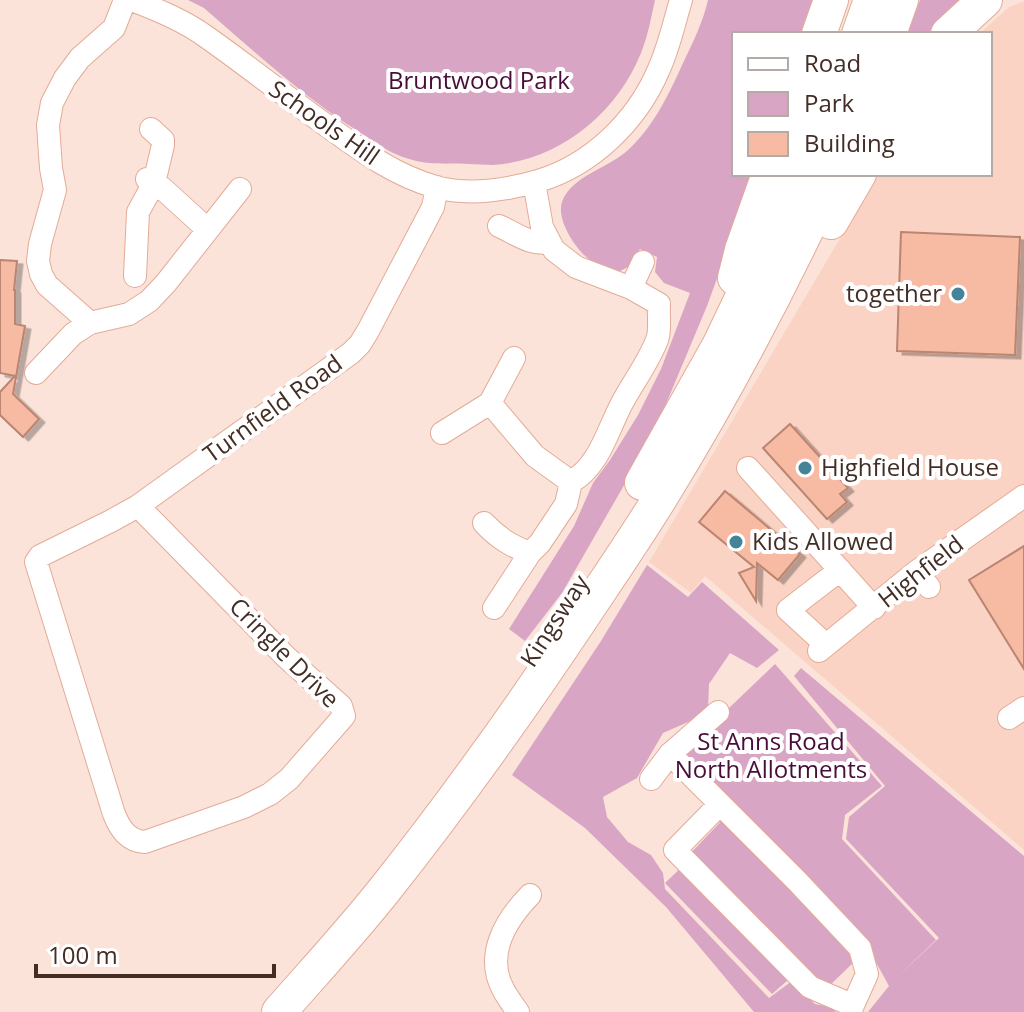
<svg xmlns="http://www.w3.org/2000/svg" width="1024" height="1012" font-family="'Open Sans',sans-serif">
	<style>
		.built { fill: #fad3c4 }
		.green { fill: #d9a5c5 }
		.building { fill: #f7baa3; stroke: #ba8571; stroke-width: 2; filter: url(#shadow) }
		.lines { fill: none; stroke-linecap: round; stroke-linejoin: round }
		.minor-casing { stroke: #e3ab96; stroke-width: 24 }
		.highway-casing { stroke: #e3ab96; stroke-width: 36 }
		.minor { stroke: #fff; stroke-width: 22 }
		.highway { stroke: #fff; stroke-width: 34 }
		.poi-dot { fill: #448398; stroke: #fff; stroke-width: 3 }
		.labels { text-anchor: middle; stroke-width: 8; stroke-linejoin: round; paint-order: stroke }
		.park-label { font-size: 24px; fill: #480d38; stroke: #fff }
		.street-label { font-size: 24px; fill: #432d24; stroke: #fff }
		.poi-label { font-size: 24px; fill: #432d24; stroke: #fff; text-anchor: start }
	</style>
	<defs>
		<filter id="shadow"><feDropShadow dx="5.5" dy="3.5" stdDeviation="0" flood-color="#0004"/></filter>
	</defs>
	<rect width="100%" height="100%" fill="#fbe3da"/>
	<!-- built -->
	<path class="built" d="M1024,1V850L705,576L691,593L649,562L878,174H990V34H979L1009,7Z"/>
	<!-- green -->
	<path class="green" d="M188,0H655C651,18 648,36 641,53C617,113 559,161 493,165C485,165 477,164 469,164C442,163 424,166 398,155C385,150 373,141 361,133C304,98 255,52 204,8Z
		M708,0H819L807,34H734V174H755L707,306L653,435L562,593L525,641L509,629L574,526L593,483L610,460L638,415L661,369L690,293L664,283L655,272L657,257L640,249L628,267L618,272C610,268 597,266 590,260C576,250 556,220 562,202C571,176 609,168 628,150C654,126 669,94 683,63C693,42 703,22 708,0Z
		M920,0H974L941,34H907Z
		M647,565L688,597L702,582L779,650L757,668L730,653L709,684L708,710L688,722L663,733L637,778L603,797L607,817L628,842L651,855L663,873L665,889L769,998L792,981L815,1004L831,1007L836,1012H754L666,907L585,828L512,775L601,641Z
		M775,664L882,786L845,815L842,839L936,940L896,978L939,938L846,839L849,817L885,786L794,676L801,668L1024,856V1012H868L889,986L867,946L680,755Z
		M725,817L853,945L855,961L826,989L687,857Z
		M687,862L796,973L772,994L665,883Z"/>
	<!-- building -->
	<path class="building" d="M901,232L1020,237L1015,355L897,351Z
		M0,260L17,261L14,290H15V324L25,326L13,394L39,419L23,437L0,415V392L15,376L0,373Z
		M790,424L848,488L840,494L847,502L827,519L763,448Z
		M725,491L800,554L778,580L757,563L756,601L739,573L754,567L699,522Z
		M1024,546V669L969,580Z"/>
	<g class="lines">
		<!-- minor casing -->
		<g class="minor-casing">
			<path id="minor" d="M132,0C158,10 185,21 208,38C249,67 289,99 330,128C363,152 396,176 436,187C468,196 506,190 538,181C592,165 637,121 659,69C669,47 674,23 681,0
				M147,179L162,188L207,229
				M499,226C515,233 531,246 549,242
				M135,276L138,212L154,183L163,145V140L151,129
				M631,288L643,262
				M90,323L47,285L41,274L38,261L40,244L55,190L51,168L48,125L52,103L65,78L80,58L114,28L125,0
				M514,358L490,403L535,456L571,482
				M36,373L73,334L90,323L129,314L149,301L166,283L240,189
				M442,433L490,403
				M748,468L874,608
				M138,506L286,657L341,706L344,716L289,779L270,794L244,807L145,842C128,841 120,829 114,814L36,562L40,556L111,521L138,506L351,353L360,344L368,331L433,207L437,187
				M484,523C498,538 511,546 530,553L540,543L566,504L571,482C599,466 607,432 621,405C632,384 648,363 657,340C661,330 658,315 659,304L631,288L576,267L554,250L542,227L534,182
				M916,572L929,587
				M494,608L530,553
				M826,645L788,610L840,570
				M819,651L916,572L1024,496
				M1009,718L1024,708
				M670,754L718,712
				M651,779L670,754L720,804
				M518,1012C513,1005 508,998 504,991C484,956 505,921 530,895
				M850,1012L867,974L860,948L797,881L720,804L675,850L810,987L852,1005"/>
		</g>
		<!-- highway casing -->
		<g class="highway-casing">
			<path id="highway" d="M819,34L831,0
				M859,34L871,0
				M889,34L901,0
				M948,34L985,0
				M831,222L859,174
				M735,278L742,250L769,174
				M642,483L720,344L801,174
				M279,1012C315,971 352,931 386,888C455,801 520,710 582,617C610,575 639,533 665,490C727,389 783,282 833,174"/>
		</g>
		<!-- minor -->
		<use href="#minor" class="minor"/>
		<!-- highway -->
		<use href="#highway" class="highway"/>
	</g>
	<!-- markers -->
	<g class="poi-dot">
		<circle cx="958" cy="294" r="8"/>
		<circle cx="805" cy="468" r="8"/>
		<circle cx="736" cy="542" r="8"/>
	</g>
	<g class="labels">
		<!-- park labels -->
		<g class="park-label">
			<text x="479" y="89">Bruntwood Park</text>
			<text x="771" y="750">St Anns Road<tspan x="771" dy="28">North Allotments</tspan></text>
		</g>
		<!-- street labels -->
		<g class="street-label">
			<text transform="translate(324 123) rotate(35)" y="8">Schools Hill</text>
			<text transform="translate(273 409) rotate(-36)" y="8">Turnfield Road</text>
			<text transform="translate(921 572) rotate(-38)" y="8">Highfield</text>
			<text transform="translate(555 621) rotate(-57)" y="8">Kingsway</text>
			<text transform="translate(284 653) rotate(45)" y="8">Cringle Drive</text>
		</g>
		<!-- poi labels -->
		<g class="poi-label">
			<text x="942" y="302" text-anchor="end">together</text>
			<text x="821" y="476">Highfield House</text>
			<text x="752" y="550">Kids Allowed</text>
		</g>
	</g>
	<!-- legend -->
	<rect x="732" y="32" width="260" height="144" fill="#ffffff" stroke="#b4aba7" stroke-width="2"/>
	<rect x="748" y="58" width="40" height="12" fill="#ffffff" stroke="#b4aba7" stroke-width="2"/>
	<text x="804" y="72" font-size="24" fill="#432d24">Road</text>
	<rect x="748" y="92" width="40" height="24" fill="#d9a5c5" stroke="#b4aba7" stroke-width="2"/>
	<text x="804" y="112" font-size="24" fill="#432d24">Park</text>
	<rect x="748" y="132" width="40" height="24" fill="#f7baa3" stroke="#b4aba7" stroke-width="2"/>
	<text x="804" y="152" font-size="24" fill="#432d24">Building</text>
	<!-- scale -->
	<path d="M36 964v12h238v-12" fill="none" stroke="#432d24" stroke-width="4"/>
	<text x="48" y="964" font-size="24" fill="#432d24" stroke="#ffffff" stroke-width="6" paint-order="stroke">100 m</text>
</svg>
